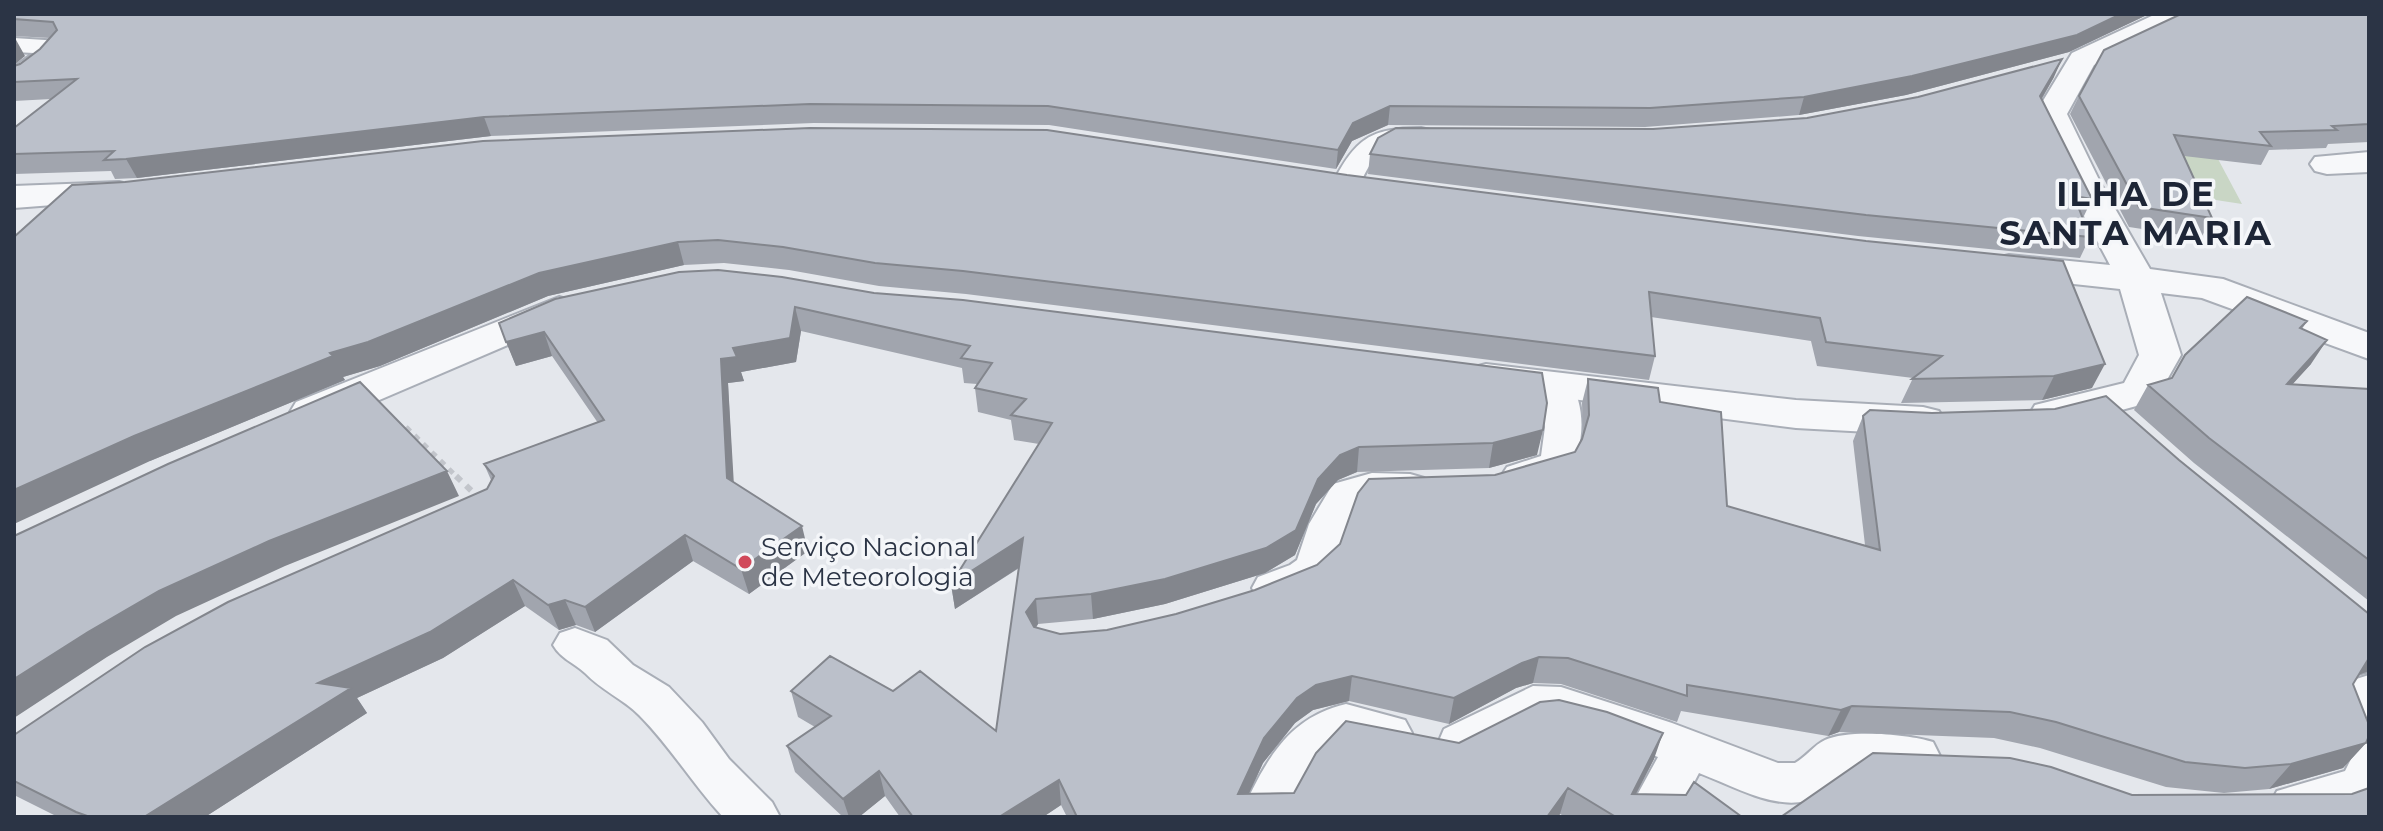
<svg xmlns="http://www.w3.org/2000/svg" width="2383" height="831" font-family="Montserrat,sans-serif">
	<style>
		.green { fill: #c9d6c5 }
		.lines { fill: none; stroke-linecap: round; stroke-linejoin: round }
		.service-casing { stroke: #a9aeb7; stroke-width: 4 }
		.minor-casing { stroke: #a9aeb7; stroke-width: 4 }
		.path-far1 { stroke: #c2c5cb; stroke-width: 5; stroke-dasharray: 6 6; stroke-linecap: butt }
		.path { stroke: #c2c5cb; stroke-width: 6; stroke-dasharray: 7 7; stroke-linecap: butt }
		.service { fill: #f7f8fa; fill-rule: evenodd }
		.minor { fill: #f7f8fa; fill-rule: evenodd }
		.wall { fill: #a1a5ae }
		.shaded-wall { fill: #83868d }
		.building { fill: #bbc0ca; stroke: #83868d; stroke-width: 2 }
		.poi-dot { fill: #d1495b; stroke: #f4f6f9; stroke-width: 3 }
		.labels { text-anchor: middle; stroke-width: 7; stroke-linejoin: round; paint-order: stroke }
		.poi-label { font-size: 26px; fill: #2b3445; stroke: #f4f6f9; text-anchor: start }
		.district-label { font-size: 34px; font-weight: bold; letter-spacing: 2px; fill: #1d2536; stroke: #f4f6f9 }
	</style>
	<rect width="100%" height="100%" fill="#e4e7ec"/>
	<!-- green -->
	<path class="green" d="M2202,129L2242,204L2137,188Z"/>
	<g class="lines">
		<!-- service casing -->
		<g class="service-casing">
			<path id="service" d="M14,38L60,41L64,46C52,63 34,80 14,85V67L34,53L14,52Z
				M1421,128L1430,130L1434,136L1430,142C1418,145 1404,142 1392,145C1372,151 1366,175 1356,190L1346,192L1336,190L1332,184C1356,139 1369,128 1421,128Z
				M1556,375L1568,378C1587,406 1585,446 1568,474L1520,489L1507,485L1501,476L1507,467L1541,456L1545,427L1538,386L1544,378Z
				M1372,473L1410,474L1424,478L1429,487L1424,496C1403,502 1382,496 1361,502L1349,524L1330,577L1320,587L1273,603L1258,599L1252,588L1258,577L1290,565L1297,560L1309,524L1333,484Z
				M575,628L607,640L633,665L669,687L702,722L729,759L772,802L780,817H723C693,785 671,747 639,715C623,699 601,690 585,673C573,662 561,659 553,645L560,633Z
				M2369,675V804L2328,817H2275L2269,806L2277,791L2345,771L2352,757L2334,711L2353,680Z
				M1533,686L1561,687L1672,723L1778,763H1795C1806,757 1814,745 1825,740C1848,729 1909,734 1933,742L1940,756L1933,770L1916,776L1850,775C1800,826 1755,795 1699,773L1676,817H1625L1658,757C1634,748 1563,717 1540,722C1504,730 1486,771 1444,757L1438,743L1444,729Z
				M1346,704L1405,720L1412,733L1405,746L1389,752L1345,742L1314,773L1289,817H1239C1264,765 1285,718 1346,704Z"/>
		</g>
		<!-- minor casing -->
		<g class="minor-casing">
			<path id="minor" d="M2156,14H2193L2189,20L2094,65L2067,114L2102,186L2150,269L2223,279L2369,333V359L2202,298L2161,293L2181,355L2155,401L2051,429L2035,425L2029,415L2035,405L2124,383L2139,355L2120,289L2009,277L1996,274L1990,266L1996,258L2009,255L2110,265L2068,186L2035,114L2072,53Z
				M2369,152V172L2327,174L2315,171L2310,164L2315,157Z
				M119,182L131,185L136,192L131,199L14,208V186Z
				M559,297L573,301L579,309L573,317L328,422L312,426L296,422L290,412L296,402Z
				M1486,364L1796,400L1923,407L1939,411L1945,421L1939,431L1923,435L1796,428L1471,386L1465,377L1471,368Z"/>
		</g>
		<!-- path-far1 -->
		<path class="path-far1" d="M406,427L458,478"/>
		<!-- path -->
		<path class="path" d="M456,476L479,498"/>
		<!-- service -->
		<use href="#service" class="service"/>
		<!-- minor -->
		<use href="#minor" class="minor"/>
	</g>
	<!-- wall -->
	<path class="wall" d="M14,14H2149L2069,52L1906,95L1799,115L1645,127L1388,125L1352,141L1336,169L1049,125L814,123L491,136L137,178L115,179L111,171L14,174V128L51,99L14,101V66L20,64L40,49L50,38L14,36Z
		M2369,14V142L2328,144L2326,148L2269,150L2261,165L2184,156L2212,218L2201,238L2129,227L2070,114L2079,96Z
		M2054,77L2042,99L2092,199L2083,218L2090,237L2080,258L1858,236L1368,174L1370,154L1653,129L1807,118Z
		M1347,175L1866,241L2092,388L2042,400L1901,403L1913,378L1817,366L1811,341L1651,317L1655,356L1649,380L966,294L879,286L789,270L724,263L684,265L548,296L380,366L343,377L345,380L150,461L14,237Z
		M874,293L1537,455L1489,468L1357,472L1338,480L1316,504L1295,555L1265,573L1165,604L1093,619L1038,624L1036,628L1060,634L1107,630L1176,614L1255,590L1317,565L1495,475L1575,452L1583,436L1582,403L1588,379L1660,402L1727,506L1865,545L1853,441L1863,416L2179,460L2369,614V673L2358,676L2353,684L2366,743L2343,768L2269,789L2224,793L2166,787L2040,748L1994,738L1839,732L1828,736L1681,711L1677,722L1561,684L1533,683L1516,688L1449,724L1349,701L1313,710L1295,723L1263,763L1249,794L1294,793L1459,743L1654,759L1636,794L1742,817H1566L1560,814L1558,817H1067L1061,805L1043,817H900L885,796L859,817H843L795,772L787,746L815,727L798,717L791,691H893L996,731L1019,568L955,609L951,584L1039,444L1014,440L1011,420L978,412L975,388L977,384L964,383L962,368L801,331L796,362L741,372L744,381L728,383L733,482L808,551L749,594L693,561L595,632L576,625L559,630L525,606L443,658L357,698L367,713L205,817H58L14,795V735L487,489L491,480L484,464L598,423L552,356L516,366L499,323Z
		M2307,321L2302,329L2311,364L2292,384L2369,389V601L2194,463L2134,410L2148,385L2171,378Z"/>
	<!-- shaded-wall -->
	<path class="shaded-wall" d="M2121,14H2149L2069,52L1906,95L1799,115L1804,97Z
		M15,38L25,56L14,65V39Z
		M2062,59L2054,77L2032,115L2040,96Z
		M1390,106L1388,125L1352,141L1336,169L1338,150L1353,123Z
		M484,117L491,136L137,178L126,159Z
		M678,242L684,265L548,296L380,366L343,377L345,380L150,461L14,524V490L134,436L330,353L539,273Z
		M795,307L801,331L796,362L741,372L744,381L728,383L735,503L727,478L721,359L733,348Z
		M544,332L552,356L516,366L506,342Z
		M2327,340L2311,364L2271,408L2287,384Z
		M2105,364L2092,388L2042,400L2054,376Z
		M1543,430L1537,455L1489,468L1493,443Z
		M1359,447L1357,472L1338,480L1316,504L1295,555L1265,573L1165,604L1093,619L1091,594L1318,479L1340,455Z
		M447,471L459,496L285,566L176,616L107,657L14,718V679L88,632L159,591L269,541Z
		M802,526L808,551L749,594L741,569Z
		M685,535L693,561L595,632L585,607Z
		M1023,538L1026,563L955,609L951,584Z
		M513,580L525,606L443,658L357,698L367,713L205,817H144L318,683Z
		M1036,599L1038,624L1029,637L1026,612Z
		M565,600L576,625L559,630L548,605Z
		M2369,656V671L2350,678Z
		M1539,657L1533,683L1516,688L1449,724L1454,698L1522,663Z
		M1352,676L1349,701L1313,710L1295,723L1263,763L1238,817V794L1264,738L1297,698L1316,685Z
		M1852,706L1839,732L1828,736L1841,710Z
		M1663,733L1654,759L1624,817L1632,794Z
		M2366,743L2343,768L2269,789L2291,764Z
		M879,771L885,796L859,817H849L843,799Z
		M1059,780L1061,805L1043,817H999Z
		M1568,788L1560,814L1558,817H1547Z"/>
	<!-- building -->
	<path class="building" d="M14,14H2121L2077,35L1912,76L1804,97L1650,108L1390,106L1353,123L1338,150L1048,106L810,104L484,117L126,159L104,160L114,151L14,154V128L77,79L14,82V66L20,64L40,49L57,30L53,22L14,19Z
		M2181,14H2369V124L2332,126L2337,130L2260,132L2271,146L2174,135L2212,218L2139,207L2079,96L2104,50Z
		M2062,59L2040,96L2092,199L2074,196L2090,237L1866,215L1370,154L1378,138L1396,128L1653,129L1807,118L1918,97Z
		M810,128L1047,130L1347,175L1866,241L2063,261L2105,364L2054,376L1912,379L1942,356L1826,342L1820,318L1649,292L1655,356L963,271L875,263L783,247L718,240L678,242L539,273L368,342L330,353L333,356L134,436L14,490V237L72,185L125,182L483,141Z
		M718,270L782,277L874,293L963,300L1542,373L1547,403L1543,430L1493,443L1359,447L1340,455L1318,479L1296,530L1266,548L1165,579L1091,594L1036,599L1026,612L1034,627L1060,634L1107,630L1176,614L1255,590L1317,565L1340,544L1358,493L1369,479L1495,475L1575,452L1582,439L1589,415L1588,379L1658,388L1660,402L1721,412L1727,506L1880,550L1863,416L1870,410L1932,413L2055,409L2106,396L2179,460L2369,614V658L2353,684L2369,725V736L2366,743L2291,764L2245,768L2185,762L2056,722L2010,712L1852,706L1841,710L1687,685V696L1568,658L1539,657L1522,663L1454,698L1352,676L1316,685L1297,698L1264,738L1238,794L1294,793L1316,753L1346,721L1459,743L1540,702L1559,700L1607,712L1663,733L1632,794L1686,795L1694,782L1742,817H1616L1568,788L1547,817H1077L1059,780L999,817H913L879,771L843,799L787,746L831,716L791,691L830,656L893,691L920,671L996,731L1023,538L951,584L1052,423L1011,415L1026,399L975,388L992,363L961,358L970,346L795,307L790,338L733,348L737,357L721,359L727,478L802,526L741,569L685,535L585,607L565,600L548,605L513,580L430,632L318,683L351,688L144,817H90L76,812L14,781V735L145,647L228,602L487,489L494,476L484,464L604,420L544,332L506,342L499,323L555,299L679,272Z
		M2247,297L2307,321L2300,328L2327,340L2287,384L2369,389V560L2209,438L2148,385L2172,378L2185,355Z
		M360,382L447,471L269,541L159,591L88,632L14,679V536L168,464Z
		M1873,753L2010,758L2051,767L2132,795L2352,794L2369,788V817H1781Z"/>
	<!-- markers -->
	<circle class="poi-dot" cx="745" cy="562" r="8"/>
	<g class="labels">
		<!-- poi labels -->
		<g class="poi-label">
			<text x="761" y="556">Serviço Nacional<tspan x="761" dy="30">de Meteorologia</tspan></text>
		</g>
		<!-- district labels -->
		<g class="district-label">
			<text x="2136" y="206">ILHA DE<tspan x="2136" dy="39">SANTA MARIA</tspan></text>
		</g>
	</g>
	<!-- border -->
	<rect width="2383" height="831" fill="none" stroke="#2b3445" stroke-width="32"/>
</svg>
